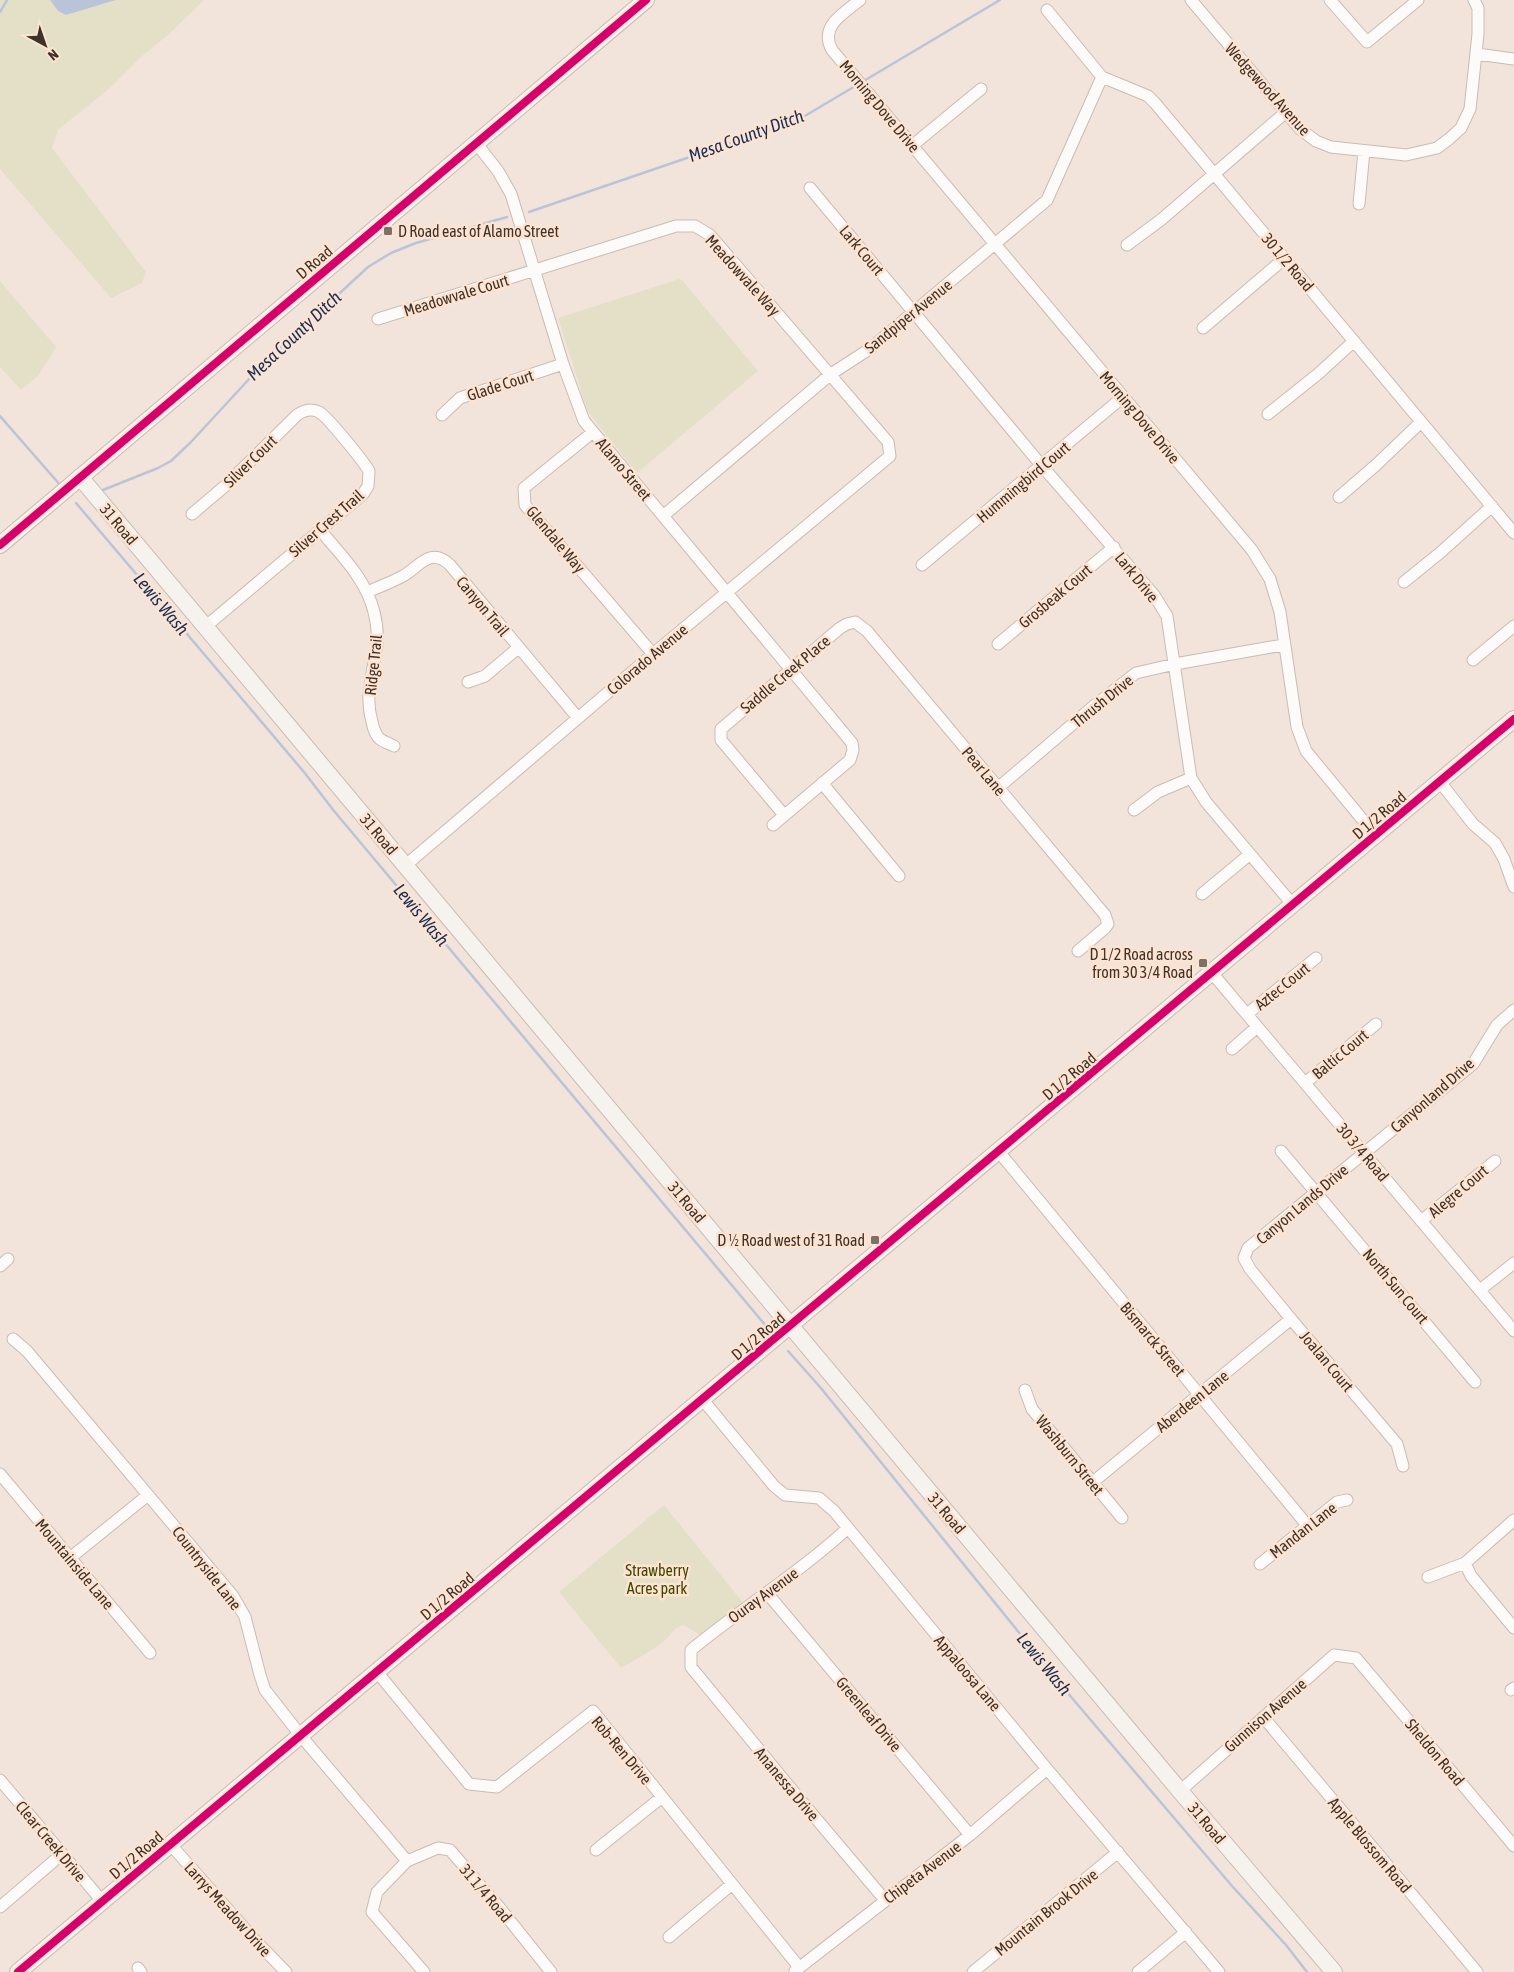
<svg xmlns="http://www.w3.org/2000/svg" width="1514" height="1972" font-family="'Asap Condensed',sans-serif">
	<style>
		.green { fill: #e4e0c8 }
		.water { fill: #bac4d9 }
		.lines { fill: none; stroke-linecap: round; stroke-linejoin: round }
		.stream { stroke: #bac4d9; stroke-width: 2.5 }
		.street-casing { stroke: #c8bcb4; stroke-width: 13 }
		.secondary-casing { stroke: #c8bcb4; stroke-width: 18 }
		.street { stroke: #fdfbf9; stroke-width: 11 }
		.secondary { stroke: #f6f2ee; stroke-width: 16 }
		.cycleway-casing { stroke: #fde3d0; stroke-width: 11 }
		.cycleway { stroke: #d6006c; stroke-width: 8 }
		.poi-dot { fill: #7d7067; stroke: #fde3d0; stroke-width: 2 }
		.labels { text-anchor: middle; stroke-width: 5; stroke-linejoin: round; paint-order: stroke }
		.street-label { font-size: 16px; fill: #3e3229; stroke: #fde3d0 }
		.poi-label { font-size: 16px; fill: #3e3229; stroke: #fde3d0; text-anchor: end }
		.park-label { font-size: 16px; fill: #414603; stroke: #fde3d0 }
		.water-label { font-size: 18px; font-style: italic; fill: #16305b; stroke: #fde3d0 }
	</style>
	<rect width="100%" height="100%" fill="#f2e4da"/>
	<!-- green -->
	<path class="green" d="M0,0H50L58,11L66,15L116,0H204L169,34L141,57L110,88L58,130L52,148L146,272L142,283L111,298L0,169Z
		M679,279L682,280L758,371L637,473L588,412L558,318Z
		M0,281L56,347L39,375L21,390L0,367Z
		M664,1505L745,1605L700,1635L684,1625C673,1627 671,1636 663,1642C650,1652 635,1660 621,1668L559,1592Z"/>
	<!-- water -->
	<path class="water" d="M50,0H116L66,15L58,11Z"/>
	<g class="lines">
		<!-- stream -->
		<path class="stream" d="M0,12L7,0
			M862,82L1000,0
			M529,212L798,120L857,85
			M0,416L61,486
			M103,490L158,468L171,461L191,442L262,365L368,267L391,253L416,243L507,217
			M76,503L304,772L334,811L766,1326
			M788,1351L820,1387L1072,1698L1232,1886L1286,1945L1307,1972"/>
		<!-- street casing -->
		<g class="street-casing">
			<path id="street" d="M860,0C843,14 819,26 832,50L1252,550L1270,579L1280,612L1297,727L1306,751L1376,836
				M1191,0L1300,129L1316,141L1331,147L1406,155L1437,148L1449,139L1461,128L1470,109L1478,34V8L1474,0
				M1330,0L1367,42L1418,0
				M1047,10L1102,77L1148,96L1155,103L1514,533
				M1477,54L1514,59
				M476,143L498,171L511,194L563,364L584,421L852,743L853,750L850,760L773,825
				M913,145L981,89
				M810,188L1042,466L1154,595L1167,616L1191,778L1206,802L1293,905
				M1359,204L1364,151
				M1127,245L1162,219L1286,112
				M378,319L676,226H695L710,235L888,442L890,456L653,654L406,865
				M1203,328L1285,258
				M1268,414L1318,374L1354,341
				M442,415L460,398L563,364
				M593,432L524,488L525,505L653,654
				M1339,497L1376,465L1421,422
				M192,514L225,486L297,415C304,410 311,408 319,412C327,416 364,462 369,471L368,486L363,494L205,627
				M663,516L831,374L871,348L1047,200L1102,77
				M320,530C341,555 366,579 374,612C377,623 378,635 377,646C373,674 364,694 372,722C373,727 376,736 380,739C384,742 390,744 394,746
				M922,565L1123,397
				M1404,582L1441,552L1492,506
				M367,592C379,587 392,582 403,576C419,567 430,546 450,565L578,718
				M998,644L1114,547
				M1473,660L1514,626
				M468,682L485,676L518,648
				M1440,782L1473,824L1495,843L1504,859L1514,887
				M822,783L899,876
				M999,787L1095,705L1136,673L1175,664L1283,645
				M1134,810L1158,792L1191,778
				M784,815L721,740V729L840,628L847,624L855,622L867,631L1105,915L1108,924L1105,928L1078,951
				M1202,894L1250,854
				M1212,973L1514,1331
				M1247,1014L1316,958
				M1232,1049L1257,1027
				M1305,1083L1376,1024
				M1281,1151L1475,1382
				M999,1152L1307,1525
				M1421,1221L1495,1161
				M0,1266L8,1259
				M1480,1290L1514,1263
				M13,1339L27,1351L233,1596L245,1617L260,1675L265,1690L301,1736L407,1861
				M1025,1390L1032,1409L1122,1518
				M703,1400L774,1486L785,1495L819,1498L834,1511L1047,1769L1219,1972
				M1403,1466L1397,1444L1291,1319L1250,1269L1244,1258L1248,1248L1473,1064L1497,1025L1514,1010
				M0,1474L150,1653
				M1093,1482L1291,1319
				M848,1528C799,1573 742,1608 691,1650V1667L802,1802L885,1900
				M70,1558L148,1495
				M1465,1563L1471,1576L1514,1628
				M1260,1564L1337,1502L1347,1500
				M1428,1577L1465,1563L1514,1520
				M767,1593L970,1835
				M377,1672L469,1784L497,1787L593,1711L799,1967
				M1511,1690L1514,1688
				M1264,1718L1477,1972
				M0,1780L102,1901
				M1180,1791L1334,1655L1356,1658L1514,1846
				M171,1845L253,1938L286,1972
				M596,1850L662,1797
				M0,1907L62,1854
				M669,1937L732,1884
				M138,1968L141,1972
				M795,1971L970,1835L1047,1769
				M424,1972L372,1912L377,1892L407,1861L438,1848L450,1850L499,1907L551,1972
				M973,1972L1118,1852
				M1138,1972L1186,1932"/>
		</g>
		<!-- secondary casing -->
		<g class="secondary-casing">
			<path id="secondary" d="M80,477L1180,1791L1334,1972
				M0,545L646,0
				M18,1972L1514,719"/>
		</g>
		<!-- street -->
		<use href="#street" class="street"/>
		<!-- secondary -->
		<use href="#secondary" class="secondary"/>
		<!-- cycleway casing -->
		<g class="cycleway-casing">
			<path id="cycleway" d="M0,545L646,0
				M18,1972L1514,719"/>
		</g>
		<!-- cycleway -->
		<use href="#cycleway" class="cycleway"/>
	</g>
	<!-- markers -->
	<g class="poi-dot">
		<rect x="383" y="226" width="10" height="10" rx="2.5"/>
		<rect x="1198" y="958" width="10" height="10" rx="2.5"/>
		<rect x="870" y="1235" width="10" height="10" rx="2.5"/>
	</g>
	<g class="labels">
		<!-- street labels -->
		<g class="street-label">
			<text transform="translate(1268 89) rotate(48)" y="6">Wedgewood Avenue</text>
			<text transform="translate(880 106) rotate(50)" y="6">Morning Dove Drive</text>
			<text transform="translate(862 250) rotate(50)" y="6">Lark Court</text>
			<text transform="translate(314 262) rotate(-40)" y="6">D Road</text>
			<text transform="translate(1288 262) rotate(50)" y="6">30 1/2 Road</text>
			<text transform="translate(743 275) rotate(48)" y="6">Meadowvale Way</text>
			<text transform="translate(456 295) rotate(-17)" y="6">Meadowvale Court</text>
			<text transform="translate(908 316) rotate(-39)" y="6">Sandpiper Avenue</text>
			<text transform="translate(500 385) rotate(-18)" y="6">Glade Court</text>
			<text transform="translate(1140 417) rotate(50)" y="6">Morning Dove Drive</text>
			<text transform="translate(250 461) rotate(-44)" y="6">Silver Court</text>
			<text transform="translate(624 469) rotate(50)" y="6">Alamo Street</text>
			<text transform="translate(1023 482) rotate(-40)" y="6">Hummingbird Court</text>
			<text transform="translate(326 523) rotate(-41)" y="6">Silver Crest Trail</text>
			<text transform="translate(119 524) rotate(50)" y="6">31 Road</text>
			<text transform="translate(556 539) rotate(50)" y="6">Glendale Way</text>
			<text transform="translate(1137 577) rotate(51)" y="6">Lark Drive</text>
			<text transform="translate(1055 596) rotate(-40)" y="6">Grosbeak Court</text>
			<text transform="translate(483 606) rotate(50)" y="6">Canyon Trail</text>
			<text transform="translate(647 659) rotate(-40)" y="6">Colorado Avenue</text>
			<text transform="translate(373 665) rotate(-84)" y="6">Ridge Trail</text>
			<text transform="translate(785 674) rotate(-40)" y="6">Saddle Creek Place</text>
			<text transform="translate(1102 701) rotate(-39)" y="6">Thrush Drive</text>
			<text transform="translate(984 771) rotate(50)" y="6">Pear Lane</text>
			<text transform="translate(1379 815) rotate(-40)" y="6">D 1/2 Road</text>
			<text transform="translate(379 834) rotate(50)" y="6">31 Road</text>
			<text transform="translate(1282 986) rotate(-39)" y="6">Aztec Court</text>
			<text transform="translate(1340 1054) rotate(-40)" y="6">Baltic Court</text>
			<text transform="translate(1069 1076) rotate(-40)" y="6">D 1/2 Road</text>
			<text transform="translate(1432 1095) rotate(-41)" y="6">Canyonland Drive</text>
			<text transform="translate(1363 1152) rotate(50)" y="6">30 3/4 Road</text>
			<text transform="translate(1458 1191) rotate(-40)" y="6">Alegre Court</text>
			<text transform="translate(687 1202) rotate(50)" y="6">31 Road</text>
			<text transform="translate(1302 1204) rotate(-40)" y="6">Canyon Lands Drive</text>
			<text transform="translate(1396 1286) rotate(50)" y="6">North Sun Court</text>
			<text transform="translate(758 1336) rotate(-40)" y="6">D 1/2 Road</text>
			<text transform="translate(1153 1339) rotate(50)" y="6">Bismarck Street</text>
			<text transform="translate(1327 1361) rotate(50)" y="6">Joalan Court</text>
			<text transform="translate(1192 1401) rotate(-39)" y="6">Aberdeen Lane</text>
			<text transform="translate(1070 1455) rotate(51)" y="6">Washburn Street</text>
			<text transform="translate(947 1513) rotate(50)" y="6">31 Road</text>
			<text transform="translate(1303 1530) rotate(-38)" y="6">Mandan Lane</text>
			<text transform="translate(75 1564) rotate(50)" y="6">Mountainside Lane</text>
			<text transform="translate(207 1568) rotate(52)" y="6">Countryside Lane</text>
			<text transform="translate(763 1595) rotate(-36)" y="6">Ouray Avenue</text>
			<text transform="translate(447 1596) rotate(-40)" y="6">D 1/2 Road</text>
			<text transform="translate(968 1673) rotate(50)" y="6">Appaloosa Lane</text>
			<text transform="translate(869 1714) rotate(50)" y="6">Greenleaf Drive</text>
			<text transform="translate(1265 1715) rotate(-41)" y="6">Gunnison Avenue</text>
			<text transform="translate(622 1750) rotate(50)" y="6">Rob-Ren Drive</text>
			<text transform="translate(1435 1752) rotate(50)" y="6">Sheldon Road</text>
			<text transform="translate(787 1784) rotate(50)" y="6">Ananessa Drive</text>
			<text transform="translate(1207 1823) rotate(50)" y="6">31 Road</text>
			<text transform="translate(51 1841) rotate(50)" y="6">Clear Creek Drive</text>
			<text transform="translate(1370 1845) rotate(50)" y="6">Apple Blossom Road</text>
			<text transform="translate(136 1855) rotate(-40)" y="6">D 1/2 Road</text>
			<text transform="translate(922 1872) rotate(-37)" y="6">Chipeta Avenue</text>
			<text transform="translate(486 1893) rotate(50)" y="6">31 1/4 Road</text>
			<text transform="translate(228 1909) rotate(48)" y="6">Larrys Meadow Drive</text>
			<text transform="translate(1046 1912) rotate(-39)" y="6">Mountain Brook Drive</text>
		</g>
		<!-- poi labels -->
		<g class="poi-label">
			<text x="398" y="237" text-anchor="start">D Road east of Alamo Street</text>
			<text x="1193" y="960">D 1/2 Road across<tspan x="1193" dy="18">from 30 3/4 Road</tspan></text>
			<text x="865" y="1246">D ½ Road west of 31 Road</text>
		</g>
		<!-- park labels -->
		<g class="park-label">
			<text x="657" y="1576">Strawberry<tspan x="657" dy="18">Acres park</tspan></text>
		</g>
		<!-- water labels -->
		<g class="water-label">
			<text transform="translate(746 136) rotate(-20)" y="6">Mesa County Ditch</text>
			<text transform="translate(294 336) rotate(-43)" y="6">Mesa County Ditch</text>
			<text transform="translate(161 604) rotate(50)" y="6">Lewis Wash</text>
			<text transform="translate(421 915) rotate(50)" y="6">Lewis Wash</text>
			<text transform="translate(1044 1664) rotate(51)" y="6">Lewis Wash</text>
		</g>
	</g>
	<!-- north arrow -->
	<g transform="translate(45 45) rotate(140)" stroke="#fde3d0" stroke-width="4" paint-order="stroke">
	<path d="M0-4L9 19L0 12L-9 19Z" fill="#3e3229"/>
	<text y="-8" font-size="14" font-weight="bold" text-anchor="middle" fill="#3e3229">N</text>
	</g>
</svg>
